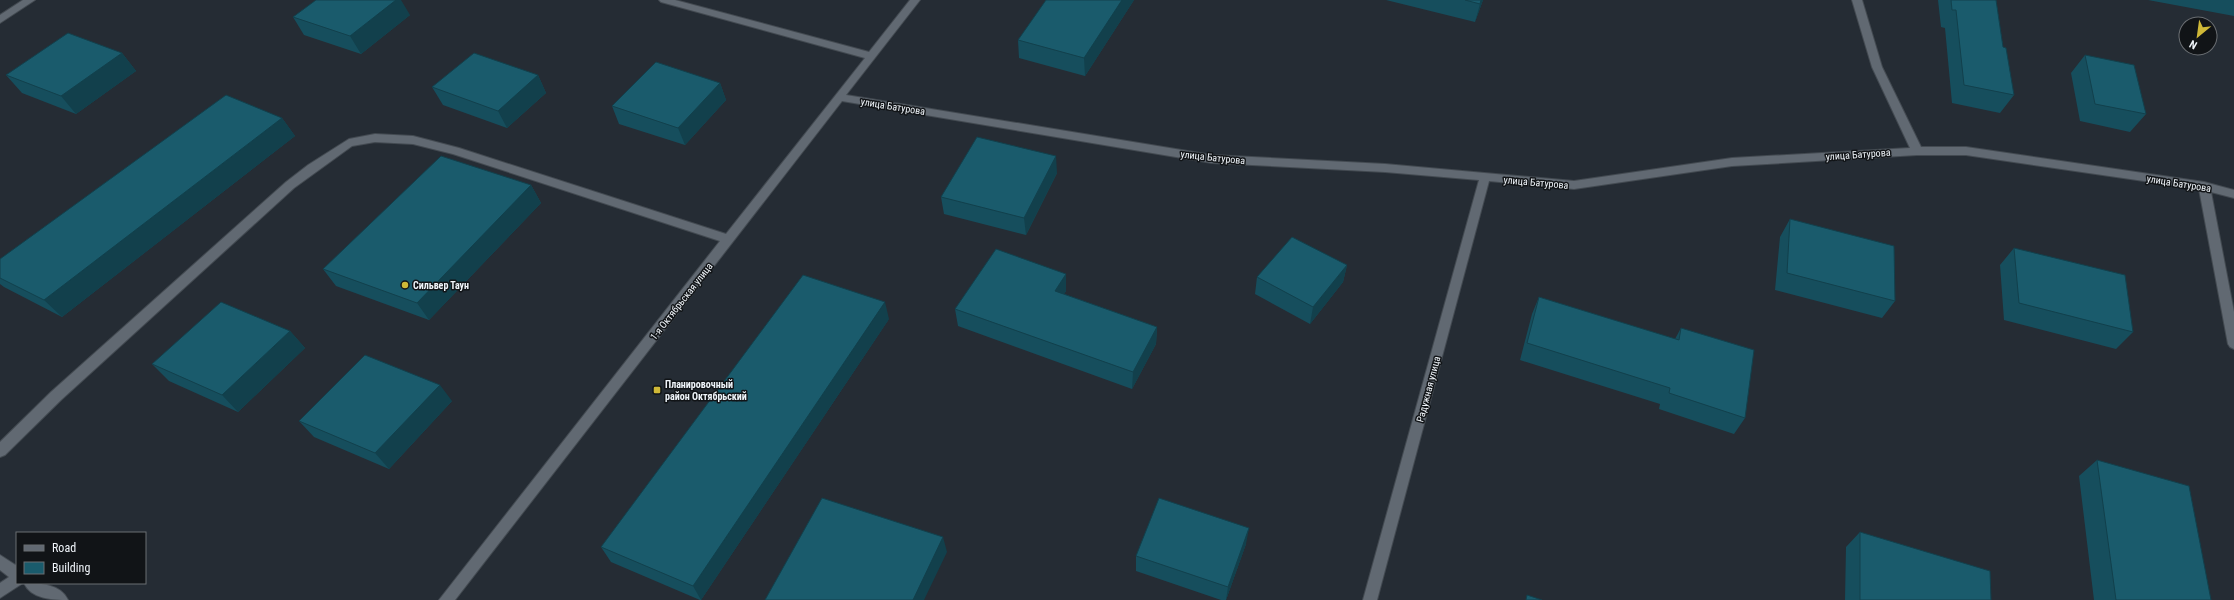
<svg xmlns="http://www.w3.org/2000/svg" width="2234" height="600" font-family="'Roboto Condensed',sans-serif">
	<style>
		.lines { fill: none; stroke-linecap: round; stroke-linejoin: round }
		.minor-casing { stroke: #434a51; stroke-width: 2 }
		.minor { fill: #616972; fill-rule: evenodd }
		.wall { fill: #164e5d }
		.shaded-wall { fill: #12404c }
		.building { fill: #1a5b6c; stroke: #12404c }
		.poi-dot { fill: #cfb837; stroke: #111417; stroke-width: 1.5 }
		.labels { text-anchor: middle; stroke-width: 3; stroke-linejoin: round; paint-order: stroke }
		.street-label { font-size: 10px; fill: #f0f5fa; stroke: #111417 }
		.poi-label { font-size: 10px; font-weight: bold; fill: #f0f5fa; stroke: #111417; text-anchor: start }
	</style>
	<rect width="100%" height="100%" fill="#252c34"/>
	<g class="lines">
		<!-- minor casing -->
		<g class="minor-casing">
			<path id="minor" d="M23,0H35L0,23V15Z
				M659,0H675L869,52L910,0H920L846,95L1212,155L1385,164L1574,181L1732,158L1910,148L1872,67L1852,0H1862L1882,67L1921,147H1966L2204,182L2234,190V198L2211,192L2234,312V349L2230,347L2228,344L2199,189L1966,155H1917L1732,166L1574,189L1489,181L1377,600H1363L1479,180L1385,172L1212,163L842,101L455,600H439L720,241L453,154L413,144L375,142L352,146L294,188L61,400L5,455L0,457V442L51,392L286,182L308,165L349,139L375,134L413,136L459,148L726,234L865,58L661,2Z
				M0,555L17,566V583H23L0,598V583L9,577L0,570Z
				M24,583C39,583 61,584 68,600C53,600 31,599 24,583Z"/>
		</g>
		<!-- minor -->
		<use href="#minor" class="minor"/>
	</g>
	<!-- wall -->
	<path class="wall" d="M1134,0L1085,76L1019,58L1018,40Z
		M1386,0H1483L1475,22Z
		M1938,0H1996L2003,47L2014,95L2000,113L1952,103L1945,28L1941,27Z
		M2148,0H2234V16Z
		M410,15L361,54L304,35L293,17Z
		M122,53L136,71L76,114L22,93L6,75Z
		M2085,55L2146,114L2130,132L2080,121L2071,73Z
		M538,75L546,93L507,128L443,105L432,87Z
		M720,83L726,100L685,145L619,124L612,106Z
		M282,118L295,136L62,317L4,287L0,284V259Z
		M1057,173L1026,235L944,214L941,197Z
		M531,185L541,203L429,320L336,286L323,269Z
		M1790,219L1895,301L1882,318L1775,290L1780,237Z
		M2014,248L2133,332L2116,349L2004,320L2000,265Z
		M1347,265L1343,282L1310,324L1255,294L1257,277Z
		M1066,274V291L1064,294L1157,327L1156,344L1132,389L958,326L955,309Z
		M1539,297L1675,339L1681,328L1745,418L1734,434L1659,409L1660,404L1520,360L1532,314Z
		M889,319L701,600H700L611,562L601,547Z
		M290,331L305,348L238,412L169,381L152,364Z
		M452,401L389,469L314,437L299,421Z
		M2097,460L2211,600H2094L2079,476Z
		M1860,532L1991,600H1845L1846,547Z
		M1246,544L1226,600H1221L1136,571V556Z"/>
	<!-- shaded-wall -->
	<path class="shaded-wall" d="M396,0H401L410,15L361,54L350,36Z
		M1122,0H1134L1085,76L1084,58Z
		M1481,0H1483L1475,22L1480,4Z
		M122,53L136,71L76,114L61,96Z
		M538,75L546,93L507,128L498,111Z
		M720,83L726,100L685,145L678,128Z
		M282,118L295,136L62,317L44,300Z
		M1056,156L1057,173L1026,235L1024,218Z
		M531,185L541,203L429,320L417,303Z
		M1347,265L1343,282L1310,324L1313,307Z
		M1066,274V291L1056,308L1055,291Z
		M885,302L889,319L701,600L693,586Z
		M1157,327L1156,344L1132,389L1133,372Z
		M290,331L305,348L238,412L222,395Z
		M440,385L452,401L389,469L375,453Z
		M1249,528L1246,544L1226,600L1228,587Z
		M943,537L947,552L924,600H913Z"/>
	<!-- building -->
	<path class="building" d="M316,0H396L350,36L293,17Z
		M1046,0H1122L1084,58L1018,40Z
		M1465,0H1481L1480,4Z
		M1951,0H1996L2003,47L2006,48L2014,95L1964,85L1956,10H1952Z
		M68,33L122,53L61,96L6,75Z
		M474,53L538,75L498,111L432,87Z
		M2085,55L2134,65L2146,114L2095,104Z
		M656,62L720,83L678,128L612,106Z
		M226,95L282,118L44,300L0,278V259Z
		M977,137L1056,156L1024,218L941,197Z
		M441,156L531,185L417,303L323,269Z
		M1790,219L1894,246L1895,301L1787,273Z
		M1292,237L1347,265L1313,307L1257,277Z
		M2014,248L2125,275L2133,332L2019,303Z
		M996,249L1066,274L1055,291L1157,327L1133,372L955,309Z
		M803,275L885,302L693,586L601,547Z
		M1539,297L1679,340L1681,328L1754,350L1745,418L1669,393L1670,388L1527,343Z
		M221,302L290,331L222,395L152,364Z
		M365,355L440,385L375,453L299,421Z
		M2097,460L2189,486L2211,600H2116Z
		M822,498L943,537L913,600H765Z
		M1159,498L1249,528L1228,587L1136,556Z
		M1860,532L1990,571L1991,600H1860Z
		M1527,595L1542,600H1526Z"/>
	<!-- markers -->
	<g class="poi-dot">
		<circle cx="405" cy="285" r="4"/>
		<rect x="653" y="386" width="8" height="8" rx="2"/>
	</g>
	<g class="labels">
		<!-- street labels -->
		<g class="street-label">
			<text transform="translate(893 106) rotate(9)" y="4">улица Батурова</text>
			<text transform="translate(1858 154) rotate(-4)" y="4">улица Батурова</text>
			<text transform="translate(1213 157) rotate(6)" y="4">улица Батурова</text>
			<text transform="translate(1536 182) rotate(5)" y="4">улица Батурова</text>
			<text transform="translate(2179 183) rotate(9)" y="4">улица Батурова</text>
			<text transform="translate(681 301) rotate(-52)" y="4">1-я Октябрьская улица</text>
			<text transform="translate(1428 389) rotate(-75)" y="4">Радужная улица</text>
		</g>
		<!-- poi labels -->
		<g class="poi-label">
			<text x="413" y="289">Сильвер Таун</text>
			<text x="665" y="388">Планировочный<tspan x="665" dy="12">район Октябрьский</tspan></text>
		</g>
	</g>
	<!-- legend -->
	<rect x="16" y="532" width="130" height="52" fill="#111417" stroke="#6a6e72"/>
	<rect x="24" y="545" width="20" height="6" fill="#616972" stroke="#6a6e72"/>
	<text x="52" y="552" font-size="12" fill="#f0f5fa">Road</text>
	<rect x="24" y="562" width="20" height="12" fill="#1a5b6c" stroke="#6a6e72"/>
	<text x="52" y="572" font-size="12" fill="#f0f5fa">Building</text>
	<!-- north arrow -->
	<g transform="translate(2198 36) rotate(209)"><circle r="19" fill="#111417" stroke="#6a6e72"/>
	<path d="M0-3L7 15L0 10L-7 15Z" fill="#cfb837"/>
	<text y="-6" font-size="11" font-weight="bold" text-anchor="middle" fill="#f0f5fa">N</text>
	</g>
</svg>
